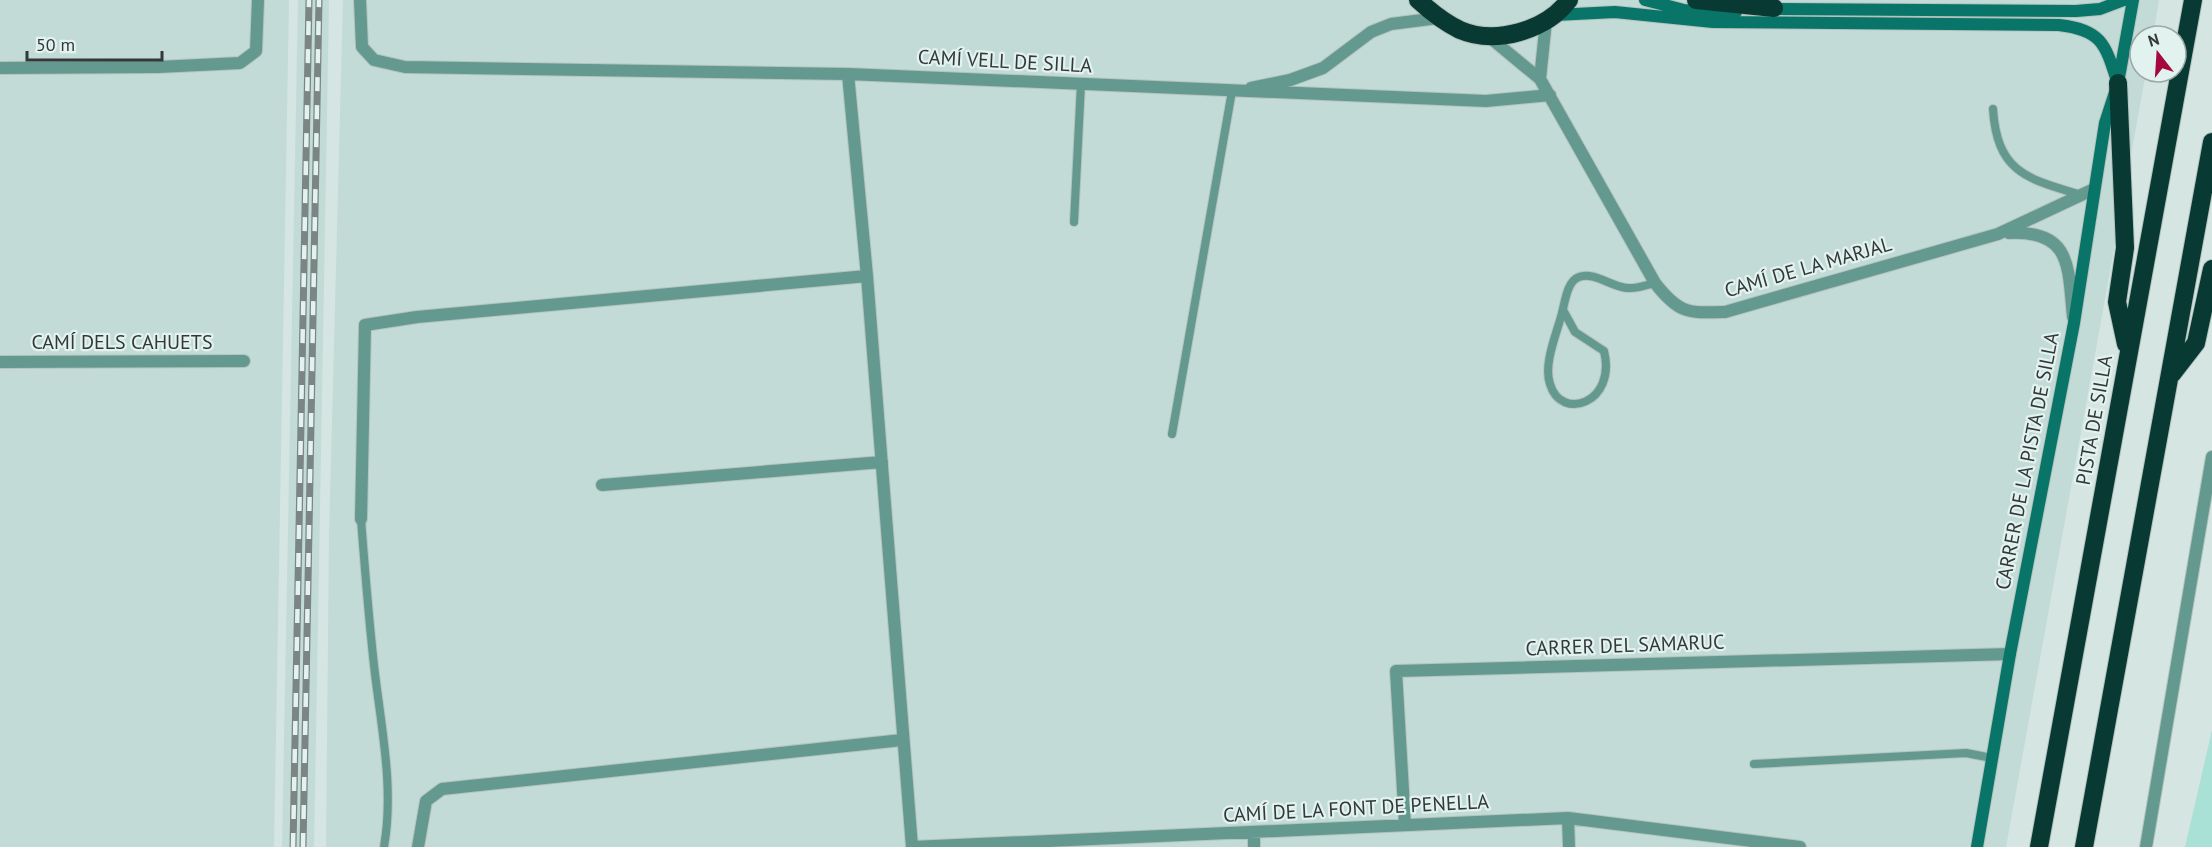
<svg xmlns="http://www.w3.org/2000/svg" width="2212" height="847" font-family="'PT Sans',sans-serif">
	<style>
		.built { fill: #c2dbd6 }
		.green { fill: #a9e1d6 }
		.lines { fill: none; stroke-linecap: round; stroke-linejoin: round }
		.lane-casing { stroke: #b5c3bf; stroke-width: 10 }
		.street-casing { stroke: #b5c3bf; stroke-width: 14 }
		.secondary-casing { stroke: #b5c3bf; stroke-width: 14 }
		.highway-casing { stroke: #b5c3bf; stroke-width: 20 }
		.lane { stroke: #63998f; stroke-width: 8 }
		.street { stroke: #63998f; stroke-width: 12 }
		.secondary { stroke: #087568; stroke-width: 12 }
		.highway { stroke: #083a33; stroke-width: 18 }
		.rail-casing { stroke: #7b8583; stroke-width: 7 }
		.rail { stroke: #e2f2ee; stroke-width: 4.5; stroke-dasharray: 14; stroke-linecap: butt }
		.labels { text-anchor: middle; stroke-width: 4.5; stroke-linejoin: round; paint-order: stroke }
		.street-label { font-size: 20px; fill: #333938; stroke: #e2f2ee }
	</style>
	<rect width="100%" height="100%" fill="#d5e5e1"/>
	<!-- built -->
	<path class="built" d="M0,0H289L274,847H0Z
		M298,0H329L314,847H282Z
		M343,0H2159L2153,36H2140V72H2146L2006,847H326L329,537Z"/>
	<!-- green -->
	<path class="green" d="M2212,730V847H2185Z"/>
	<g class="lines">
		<!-- lane casing -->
		<g class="lane-casing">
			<path id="lane" d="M1993,109C1997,173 2028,179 2081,195
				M1074,222L1081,84
				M1563,310L1575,332L1604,351C1617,403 1561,422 1550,384C1543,364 1557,333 1562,313C1565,302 1567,281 1579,277C1594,271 1613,288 1628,288C1636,289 1646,285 1655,283
				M1172,434L1232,91
				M361,519C365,571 369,623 375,674C382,731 394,790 384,847
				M1754,764L1966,753L1992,758"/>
		</g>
		<!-- street casing -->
		<g class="street-casing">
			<path id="street" d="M360,0L362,47L374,60L405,67L848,74L1486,101L1550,95
				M1488,36L1540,79L1546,21
				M0,68L158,67L240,63L256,51L258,0
				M848,74L867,276L912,847
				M1540,79L1655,283C1679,314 1688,313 1725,312L1998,234L2094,189
				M1251,88L1290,80L1323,68L1371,32L1391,24L1438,18
				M2009,233C2072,230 2068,267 2073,317
				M0,362L244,361
				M602,485L882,462
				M361,519L365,325L417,317L867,276
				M1568,818L1569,847
				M1405,825L1396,671L2010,654
				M1254,832V847
				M418,847L426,801L442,789L902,740
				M912,847L1568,818L1800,847
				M2146,847L2212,457"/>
		</g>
		<!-- secondary casing -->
		<g class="secondary-casing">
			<path id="secondary" d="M1645,0L1684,10L1736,12
				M1768,9L2076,11L2100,9L2124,0
				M1555,15L1615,12L1713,22L2059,25C2101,30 2105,43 2117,81
				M1977,847L2010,654L2074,323L2105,123L2118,83L2133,0"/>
		</g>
		<!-- highway casing -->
		<g class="highway-casing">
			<path id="highway" d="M1418,0C1431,12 1443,22 1460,30C1495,45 1546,31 1569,0
				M1696,0L1774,8
				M2118,83L2125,248L2117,302L2126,344
				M2172,374L2196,343L2212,269
				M2039,847L2193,0
				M2084,847L2212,142"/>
		</g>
		<!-- lane -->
		<use href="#lane" class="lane"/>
		<!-- street -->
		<use href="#street" class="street"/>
		<!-- secondary -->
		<use href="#secondary" class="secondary"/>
		<!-- highway -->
		<use href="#highway" class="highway"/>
		<!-- rail casing -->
		<g class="rail-casing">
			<path id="rail" d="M293,847L309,0
				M303,847L319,0"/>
		</g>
		<!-- rail -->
		<use href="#rail" class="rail"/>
	</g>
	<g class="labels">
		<!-- street labels -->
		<g class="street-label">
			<text transform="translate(1005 61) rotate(3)" y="7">CAMÍ VELL DE SILLA</text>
			<text transform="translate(1808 267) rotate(-16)" y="7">CAMÍ DE LA MARJAL</text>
			<text x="122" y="349">CAMÍ DELS CAHUETS</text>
			<text transform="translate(2094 420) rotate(-80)" y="7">PISTA DE SILLA</text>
			<text transform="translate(2027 461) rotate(-79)" y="7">CARRER DE LA PISTA DE SILLA</text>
			<text transform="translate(1625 645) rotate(-2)" y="7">CARRER DEL SAMARUC</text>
			<text transform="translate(1356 808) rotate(-3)" y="7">CAMÍ DE LA FONT DE PENELLA</text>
		</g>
	</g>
	<!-- north arrow -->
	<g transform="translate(2158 54) rotate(343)"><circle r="28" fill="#e2f2ee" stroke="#9ca8a5" stroke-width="1.5"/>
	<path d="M0-4.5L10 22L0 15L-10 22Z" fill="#a4083c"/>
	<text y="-9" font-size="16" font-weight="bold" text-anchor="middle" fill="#333938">N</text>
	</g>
	<!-- scale -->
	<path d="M27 51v9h135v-9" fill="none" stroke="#333938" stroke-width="3"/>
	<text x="36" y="51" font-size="18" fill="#333938" stroke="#e2f2ee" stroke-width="4.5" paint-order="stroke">50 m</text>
</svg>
